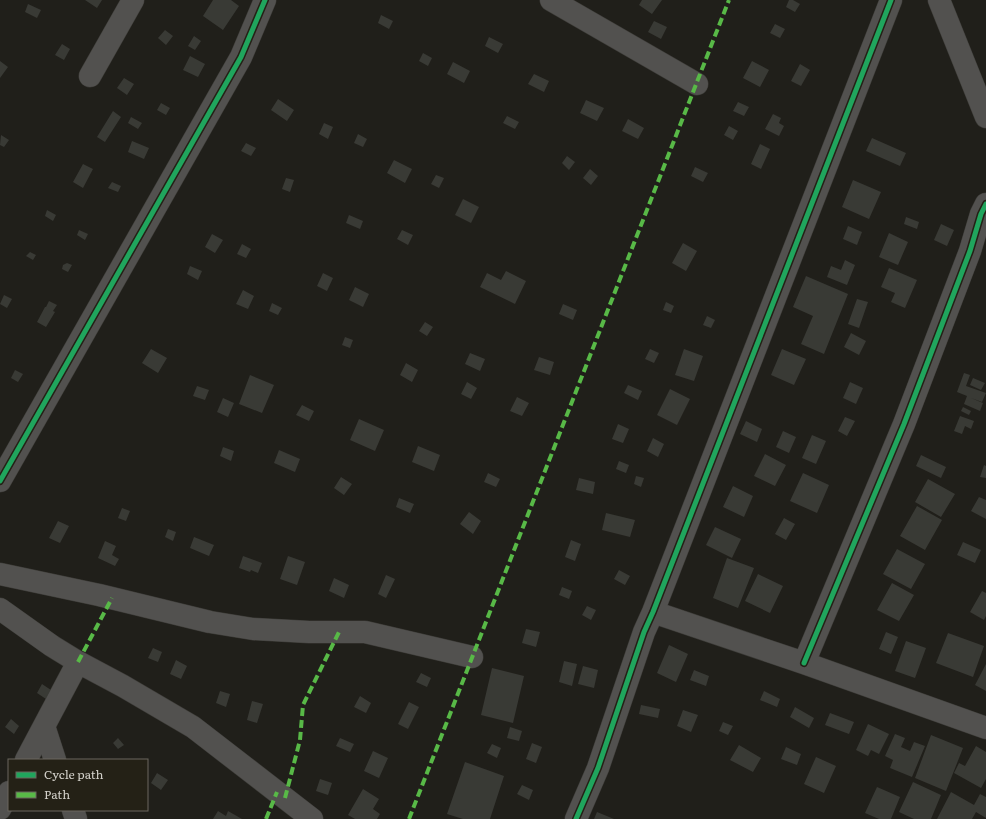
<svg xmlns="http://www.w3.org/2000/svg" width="986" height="819" font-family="Literata,serif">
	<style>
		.building { fill: #393a35 }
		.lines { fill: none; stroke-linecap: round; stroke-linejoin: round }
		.minor-casing { stroke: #3c3b37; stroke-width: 23 }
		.minor { stroke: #52514f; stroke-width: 22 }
		.quiet { stroke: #58b947; stroke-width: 4; stroke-dasharray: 8 4; stroke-linecap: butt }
		.cycleway-casing { stroke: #242116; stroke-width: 8 }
		.cycleway { stroke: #20a55d; stroke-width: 5 }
	</style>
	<rect width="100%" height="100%" fill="#201f1a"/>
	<!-- building -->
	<path class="building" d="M85,0H102L97,8Z
		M213,0H231L239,6L223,30L203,16Z
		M642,0H662L652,14L639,5Z
		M789,0H793L800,4L795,12L786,7Z
		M28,4L41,10L37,18L25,12Z
		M381,15L393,21L389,29L378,23Z
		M654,21L667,27L661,39L648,32Z
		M775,24L785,29L780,38L770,33Z
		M165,30L173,36L166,45L158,38Z
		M194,36L201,41L195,50L188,46Z
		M489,37L503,44L498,53L485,46Z
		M62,44L70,49L64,60L55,55Z
		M423,53L432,58L428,66L419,61Z
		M190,56L205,64L198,77L183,70Z
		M0,61L8,67L0,78Z
		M752,61L769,70L760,87L743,78Z
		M453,62L470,71L464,83L447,74Z
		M800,64L810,70L801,86L791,81Z
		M534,74L549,81L544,92L528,84Z
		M124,78L134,84L127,95L117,88Z
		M278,99L294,110L287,121L271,110Z
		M586,100L604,108L597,121L580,113Z
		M738,102L749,107L744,116L733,111Z
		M161,103L170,108L166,115L157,110Z
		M113,111L121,117L105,142L97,137Z
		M773,114L781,118L779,123L784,126L779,136L765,129Z
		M507,116L519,122L515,129L503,123Z
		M131,117L142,123L138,129L128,123Z
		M628,119L644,128L638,139L622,131Z
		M324,123L333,127L328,139L319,134Z
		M729,126L738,131L733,140L724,135Z
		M358,134L367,139L363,147L354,143Z
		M1,135L9,140L4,147L0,145Z
		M872,138L906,153L900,166L866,151Z
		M132,141L149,148L144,159L128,152Z
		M246,143L256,148L251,156L241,151Z
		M760,144L770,149L761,169L751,164Z
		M567,156L575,162L569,170L562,163Z
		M394,160L412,169L405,183L387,173Z
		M83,164L93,169L83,188L73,182Z
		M695,167L708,173L703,182L691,176Z
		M590,169L598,176L591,185L583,178Z
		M436,175L444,178L439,188L431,184Z
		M286,178L294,180L290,192L282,189Z
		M853,180L881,192L869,219L842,207Z
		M112,182L121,186L118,192L108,188Z
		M463,199L479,207L471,223L455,215Z
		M47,210L56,215L53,221L45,216Z
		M349,215L363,221L360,229L346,223Z
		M906,217L919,222L917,229L904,224Z
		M941,224L954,230L947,246L934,240Z
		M848,226L862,232L857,245L843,239Z
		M79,230L88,234L85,240L77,235Z
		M402,230L413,235L408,245L397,239Z
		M889,233L908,242L898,265L879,257Z
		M212,234L223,240L215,253L205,247Z
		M683,243L697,251L686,271L672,263Z
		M242,244L251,249L246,258L237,254Z
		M30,252L36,255L33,260L26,256Z
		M845,260L855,265L847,285L827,277L831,266L841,270Z
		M67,263L72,265L68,272L62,269L63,265Z
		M190,266L202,271L198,280L187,274Z
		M889,268L917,280L905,308L891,302L895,293L881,287Z
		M506,271L526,281L515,304L480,287L487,273L501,280Z
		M323,273L333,278L327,291L317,286Z
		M806,276L848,294L824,354L801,344L813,316L793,307Z
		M355,287L369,294L363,307L349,300Z
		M243,290L254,296L248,309L236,304Z
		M4,295L12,299L7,308L0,304Z
		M857,299L868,302L859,328L848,324Z
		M49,301L57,305L53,311L55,312L46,327L37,322L45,307H46Z
		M666,302L674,306L671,313L663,310Z
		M272,303L282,308L278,315L269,311Z
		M563,304L577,310L573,320L559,314Z
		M707,316L715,320L711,328L703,325Z
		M425,322L433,327L427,336L419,331Z
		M851,333L866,341L859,355L844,347Z
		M345,337L353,340L350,348L342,345Z
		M151,349L167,358L158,373L142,363Z
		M650,349L659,353L654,363L645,359Z
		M684,349L703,356L694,381L675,375Z
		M782,349L806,359L794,385L771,375Z
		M470,353L485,359L480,371L465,364Z
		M539,357L554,362L550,375L534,370Z
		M406,363L418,370L412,382L400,375Z
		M15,370L23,374L18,382L11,378Z
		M964,373L970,375L966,386L986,393L982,402L971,398L983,403L980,411L964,404L967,396L957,392Z
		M250,375L274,385L262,413L239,404Z
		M973,378L985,383L981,390L970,385Z
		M467,382L477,388L471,399L461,394Z
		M850,382L863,388L856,404L843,398Z
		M628,385L642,391L638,400L624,393Z
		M197,386L209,390L205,400L193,396Z
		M670,389L690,399L677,425L657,415Z
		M517,397L529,403L522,416L510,411Z
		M223,398L234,403L228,417L217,412Z
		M302,405L314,411L309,421L296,415Z
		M963,407L971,411L969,415L961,411Z
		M960,416L974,421L971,429L965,426L962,434L954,431Z
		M845,417L855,421L847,436L838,431Z
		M359,419L384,430L375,451L350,440Z
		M746,421L762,429L757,442L740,434Z
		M618,424L629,429L623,443L612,439Z
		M783,431L796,437L789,453L776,447Z
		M812,435L826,441L816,464L802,458Z
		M653,438L664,444L658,457L647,451Z
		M418,446L440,455L434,471L412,462Z
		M223,447L234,451L231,461L220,456Z
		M279,450L300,459L295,472L274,463Z
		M765,454L786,465L775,486L754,476Z
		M921,455L946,467L941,478L916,466Z
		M619,461L629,465L626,473L616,469Z
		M984,465L986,466V478L980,477Z
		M488,473L500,479L496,487L484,482Z
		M803,473L829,485L817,513L790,501Z
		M636,476L644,478L641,487L634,484Z
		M341,477L352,484L344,495L334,488Z
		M579,478L595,482L593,494L576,490Z
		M928,479L955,494L941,517L915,502Z
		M733,486L753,496L744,517L723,507Z
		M979,497L986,500V519L971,511Z
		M399,498L414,504L410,513L396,507Z
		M917,506L942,520L925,550L900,536Z
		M122,508L130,511L126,521L118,518Z
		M469,512L481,521L473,534L460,524Z
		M606,513L635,520L630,537L602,530Z
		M784,518L795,524L786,540L775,534Z
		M58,521L69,526L60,543L49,538Z
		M715,527L741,539L732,558L706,545Z
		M168,529L176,532L173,541L165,537Z
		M194,537L214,545L209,556L190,548Z
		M571,540L581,544L575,561L565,557Z
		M105,541L116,546L112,555L119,559L115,566L98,558Z
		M963,542L981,550L975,563L957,555Z
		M897,549L925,564L911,589L883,574Z
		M243,556L262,563L258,573L251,570L250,572L239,568Z
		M288,556L305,562L297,585L280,579Z
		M727,558L754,568L738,608L713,598Z
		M619,570L630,576L625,585L614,579Z
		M758,574L783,586L770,613L745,601Z
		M386,575L395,579L386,598L378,594Z
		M334,578L349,585L344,598L329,591Z
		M892,583L914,595L899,621L877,610Z
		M562,587L572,591L569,599L559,595Z
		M982,591L986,593V616L984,620L970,612Z
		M587,606L596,610L591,620L582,615Z
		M526,629L540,632L536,647L522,643Z
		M886,632L898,637L891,654L879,649Z
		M948,633L984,646L973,677L936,663Z
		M906,641L926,648L915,678L895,671Z
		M669,645L688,654L676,682L657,673Z
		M153,648L162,652L158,662L148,658Z
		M176,660L187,666L181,679L170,674Z
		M564,661L577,664L572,686L559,682Z
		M986,664V691L975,685Z
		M583,666L598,670L594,688L578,684Z
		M492,668L524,676L513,723L481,715Z
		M694,670L709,676L706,686L690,680Z
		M421,673L431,678L427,687L416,682Z
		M42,684L51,690L46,699L37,693Z
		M220,691L230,694L226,707L216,703Z
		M764,691L780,699L777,707L760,700Z
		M360,696L371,703L366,713L354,707Z
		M252,701L263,704L257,723L247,720Z
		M409,702L419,707L408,729L398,724Z
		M641,705L660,709L658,718L639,714Z
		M795,707L814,718L809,728L790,717Z
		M683,710L698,715L691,732L677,726Z
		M830,713L854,722L849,734L825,725Z
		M11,719L19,726L14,734L5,727Z
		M723,722L733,726L728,735L719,731Z
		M868,724L889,734L879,754L871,750L868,756L856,750Z
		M510,727L522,731L519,741L507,738Z
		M895,734L905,738L901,747L910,751L914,742L925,746L912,777L890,768L893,760L885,756Z
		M931,735L963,748L946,791L915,778Z
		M118,738L124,745L118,749L113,743Z
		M340,738L354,744L350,752L336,746Z
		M532,743L542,747L536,763L526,759Z
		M492,744L501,748L497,758L487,753Z
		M739,745L761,758L753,772L730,760Z
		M976,746L986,752V779L981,788L954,773L959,763L965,766Z
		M786,747L801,754L797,765L781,759Z
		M373,751L388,758L379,778L364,771Z
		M816,757L836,766L824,793L804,784Z
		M465,762L504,776L490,819H463L447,814Z
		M157,773L168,780L161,790L151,783Z
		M320,779L332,783L328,795L316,791Z
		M913,782L941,795L931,819H914L899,812Z
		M522,785L533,790L529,800L517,794Z
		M877,787L900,797L891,819H879L865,813Z
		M363,789L379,799L373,809L380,814L377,819H355L348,815Z
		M951,792L974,805L980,794L986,797V818L976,812L972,819H937Z
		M218,811L226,816L228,811L242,819H213Z
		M597,812L614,819H594Z"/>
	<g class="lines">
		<!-- minor casing -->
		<g class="minor-casing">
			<path id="minor" d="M551,0L697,84
				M939,0L986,117
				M90,76L133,0
				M0,481L241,57L265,0
				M0,574L99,595L210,622L253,629L309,632H365L472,657
				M0,609L52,646L78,662L123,686L193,727L312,819
				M653,612L804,663L986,728
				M804,663L904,424L970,251L981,214L986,204
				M44,726L55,760
				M26,760L78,662
				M0,809L9,792
				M73,810L76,819
				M576,819L598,768L644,632L653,612L891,0"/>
		</g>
		<!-- minor -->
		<use href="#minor" class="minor"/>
		<!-- quiet -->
		<path class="quiet" d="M78,662L112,598
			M285,798L300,740L303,705L339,632
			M266,819L277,792
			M409,819L729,0"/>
		<!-- cycleway casing -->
		<g class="cycleway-casing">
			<path id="cycleway" d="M0,481L241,57L265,0
				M804,663L904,424L970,251L981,214L986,204
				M576,819L598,768L644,632L653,612L891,0"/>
		</g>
		<!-- cycleway -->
		<use href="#cycleway" class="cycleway"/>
	</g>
	<!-- legend -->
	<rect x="8" y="759" width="140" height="52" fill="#242116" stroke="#6a675e"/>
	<rect x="16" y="772" width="20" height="6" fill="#20a55d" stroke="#6a675e"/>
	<text x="44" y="779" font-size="12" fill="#d3d1ca">Cycle path</text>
	<rect x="16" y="792" width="20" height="6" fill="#58b947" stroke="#6a675e"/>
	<text x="44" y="799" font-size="12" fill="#d3d1ca">Path</text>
</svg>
